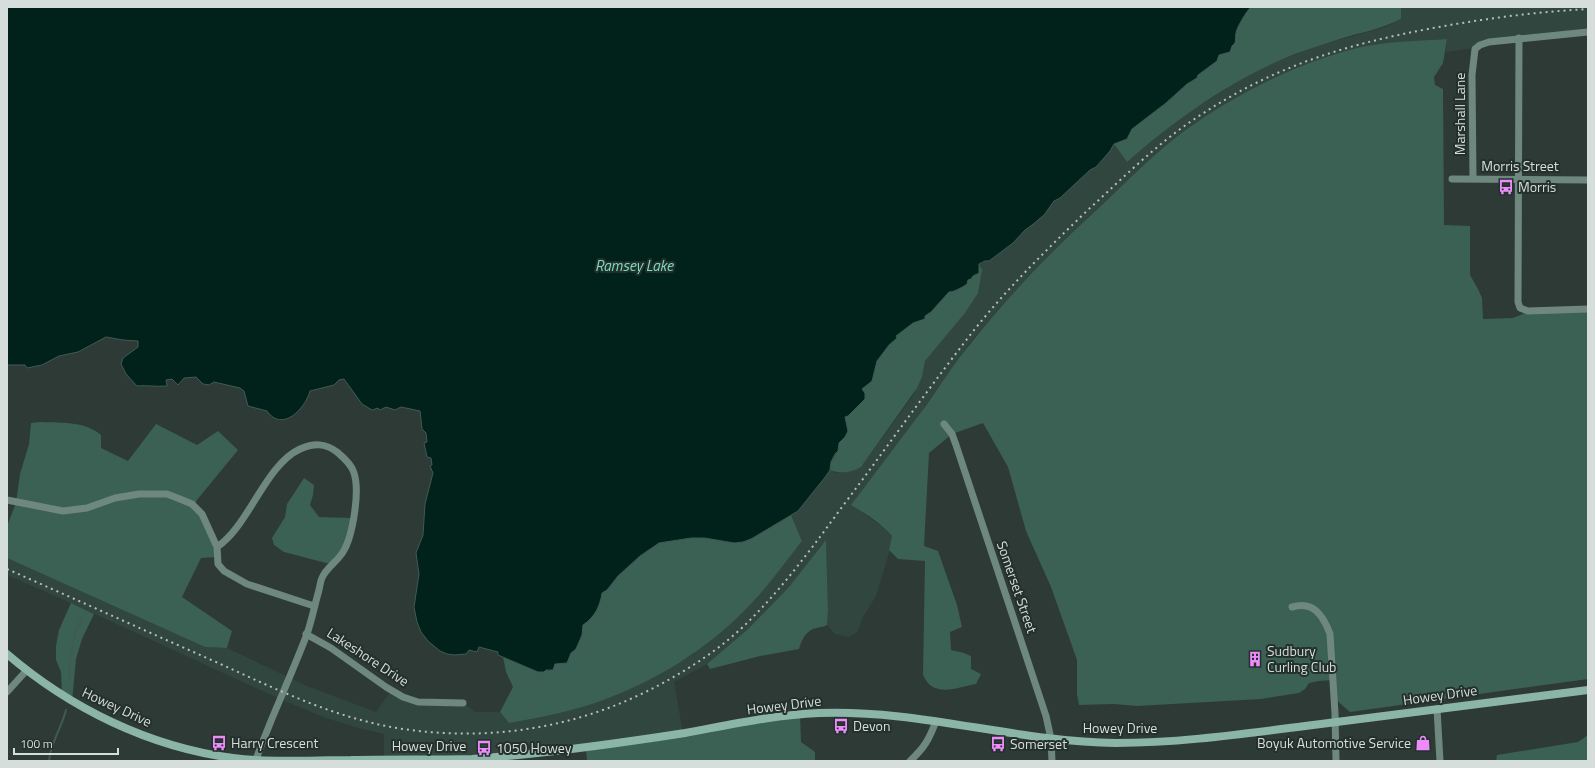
<svg xmlns="http://www.w3.org/2000/svg" width="1595" height="768" font-family="'Titillium Web',sans-serif">
	<style>
		.built { fill: #31463f }
		.green { fill: #3b6054 }
		.water { fill: #00221a; stroke: #405a54 }
		.lines { fill: none; stroke-linecap: round; stroke-linejoin: round }
		.stream { stroke: #405a54; stroke-width: 2 }
		.minor { stroke: #6e887f; stroke-width: 7 }
		.secondary { stroke: #8bb5a7; stroke-width: 8 }
		.rail { stroke: #b6bfbc; stroke-width: 2; stroke-dasharray: 2 4; stroke-linecap: butt }
		.labels { text-anchor: middle; stroke-width: 4; stroke-linejoin: round; paint-order: stroke }
		.street-label { font-size: 14px; fill: #d6dedb; stroke: #24302c }
		.poi-label { font-size: 14px; fill: #d6dedb; stroke: #24302c; text-anchor: start }
		.water-label { font-size: 15px; font-style: italic; fill: #7ddec1; stroke: #24302c }
	</style>
	<rect width="100%" height="100%" fill="#2e3a36"/>
	<!-- built -->
	<path class="built" d="M1401,7H1588V31L1525,37L1474,48L1446,52L1447,39L1381,44L1356,49L1305,65L1271,80L1174,139L1085,220L1030,275L996,312L969,344L925,406L863,513L887,530L892,536V543L876,596L863,617L857,632L849,637L835,634L827,625L828,611L826,541L789,587L748,629L707,664L674,682L683,733L579,750L384,760V734L359,728L326,718L280,699L71,603L7,575V558L205,647L227,648L307,686L376,712L391,691L403,697L463,703L475,712H500L509,723L573,709L606,699L639,684L692,655L710,641L758,596L802,541L791,515L798,511L826,476L830,470L837,473H841L861,467L912,397L922,377L925,361L965,313L981,267L979,264L984,263L985,261H989L1013,243L1025,230L1032,225L1044,215L1054,201L1060,198L1090,170L1096,167L1110,151L1114,144L1127,162L1168,127L1190,111L1240,80L1271,64L1317,46L1386,27L1401,19Z"/>
	<!-- green -->
	<path class="green" d="M1251,7H1401V19C1385,27 1370,31 1353,35C1333,41 1314,47 1295,54C1232,79 1177,118 1127,162L1114,144L1127,139L1132,129L1166,103L1187,84L1197,78L1198,75L1217,61L1219,55L1230,52L1232,46L1236,39C1235,28 1243,15 1251,7Z
		M1447,39L1443,63L1434,77L1435,85L1443,89L1444,225L1470,226V275L1478,289L1482,298L1483,319L1513,318L1528,312L1588,310V679L1350,712L1334,698L1333,680L1319,681L1309,683L1305,689L1299,693L1261,699L1137,706L1114,704L1079,705L1077,694V660L1051,587L1026,531L1008,467L983,423L952,434L929,453L924,546L938,551L957,605L962,627L950,632L951,650L964,653L971,656V669L981,674L976,684C963,686 942,695 930,685C927,683 925,678 923,675L925,561L898,559L889,550L892,536C881,523 866,514 851,505C876,472 900,440 925,407C940,386 954,363 971,343C1011,292 1057,246 1104,203C1127,181 1150,158 1174,139C1226,99 1293,64 1357,48C1387,41 1417,41 1447,39Z
		M979,264L982,270L978,293L965,313L925,361L922,377L917,388L861,467C852,473 839,474 830,470L831,463L839,448V443L848,431L845,417L848,416L865,399L862,389L872,381L877,361L889,345L897,338L896,336L913,323L921,320L949,292L957,290L968,280Z
		M41,422C62,423 85,421 101,435V448L128,461L156,424L197,445L218,431L238,450L197,500L194,507L202,514L217,557L201,558L182,597L232,631L227,648L205,647L7,558V526L16,503L20,474L29,444L31,423Z
		M304,478L314,485L313,495L310,505L319,517L352,518L346,545L330,564L284,552L274,545L272,538L285,517L287,504Z
		M791,515L802,541C783,565 764,592 742,613C704,651 656,680 606,699C575,711 542,717 509,723L500,712L513,687L506,672L503,657L538,672H544L546,670L550,671L555,664L567,662L571,653L576,649L582,635L583,625C594,616 600,606 602,593L607,590L618,576L640,556L659,543L691,538H705L734,543L742,542L751,539Z
		M826,540L828,611L827,625C822,628 815,627 811,630C804,634 801,642 799,649L760,656L710,669L707,664L748,629L789,587Z
		M71,603L94,614L82,639L76,659L72,702L62,695L61,672L56,660V646L59,630Z
		M800,715L801,742L815,752V761H587L586,749Z
		M1588,735V761H1496L1497,755L1578,742Z"/>
	<!-- water -->
	<path class="water" d="M7,7H1251C1247,10 1236,29 1236,33C1235,36 1236,39 1235,43L1232,46L1230,52L1219,55L1217,61L1198,75L1197,78L1187,84L1166,103L1132,129L1127,139L1114,144L1110,151L1096,167L1090,170L1060,198L1054,201L1044,215L1032,225L1025,230L1013,243L989,261H985L979,264V273L973,276L971,279L968,280L967,284C963,287 954,292 949,292L931,312L925,316V319L913,323L896,336L897,338L889,345L877,361L872,381L862,389L865,393V399L848,416L845,417L848,431L845,437L839,443L838,451L835,454L831,462L830,470L826,476L798,511L751,539L743,542L734,543L705,538H691L659,543L640,556L618,576L607,590L602,593C600,606 595,617 583,625L582,635L576,649L571,653L567,663L555,664L553,670H546L544,672H538L498,655V652L479,647L477,652L469,650L466,654L455,655L447,654L440,651L428,641L421,632L417,622L414,607L419,574L416,553L423,535L425,504L433,473L430,466L432,465L431,458L427,457L424,443L427,442L426,433L422,429L420,411L401,407L395,410L386,407L380,410L378,408L372,410L362,404L344,379L339,380L334,385L310,391C305,409 282,433 267,411L248,406L244,391L240,388L214,382L209,385L203,384L196,377L184,378L178,385L172,379L166,380L167,386C157,387 147,385 137,386L126,374L121,364L123,358L138,347V341L123,340L106,337L78,352L59,356L42,365L27,368L25,365H7Z"/>
	<g class="lines">
		<!-- stream -->
		<path class="stream" d="M69,678C70,658 72,636 82,618
			M49,761C50,744 62,727 66,710"/>
		<!-- minor -->
		<path class="minor" d="M1519,38L1518,302L1520,308L1528,311L1588,309
			M1452,179L1588,180
			M1473,179L1472,75L1475,49L1480,45L1489,42L1588,32
			M944,424L952,434L956,445L1046,716L1051,739L1052,761
			M7,500L63,511L87,508L115,498L139,494H167L180,499L192,504L202,514L217,547L218,564L224,571L247,584L314,606
			M217,547C249,526 265,465 300,449C314,443 325,443 337,452C343,457 352,465 354,473C360,491 353,536 343,552C337,562 326,568 322,578C320,582 320,586 319,590C315,604 312,619 307,634C296,663 283,692 271,721C266,734 260,747 256,760
			M1292,607C1296,606 1302,605 1306,606C1319,608 1326,623 1330,634L1335,713L1336,761
			M306,634L331,648L386,687L403,697L418,702L463,703
			M7,692L26,671
			M1437,709L1440,761
			M910,761C924,748 929,740 936,721"/>
		<!-- secondary -->
		<path class="secondary" d="M7,654C70,708 149,747 233,758C272,763 311,760 351,760C391,759 431,760 472,759C543,754 614,744 685,733C729,725 774,715 819,713C919,709 1016,742 1116,743C1183,743 1248,733 1313,725C1405,713 1496,702 1588,690"/>
		<!-- rail -->
		<path class="rail" d="M7,569C77,600 146,631 216,662C276,689 336,719 403,729C499,743 593,725 677,675C701,661 725,644 745,625C782,589 812,548 842,507C882,454 920,400 961,347C999,296 1044,252 1090,208C1125,176 1159,142 1199,116C1271,68 1343,45 1428,29C1481,19 1534,12 1588,9"/>
	</g>
	<!-- icons -->
	<defs>
		<g id="bus-bare" transform="scale(1.2)"><path d="M-5-6H5V4H4V6H2V4H-2V6H-4V4H-5ZM-3.5-4V0h7V-4ZM-3.5 1.2v1.5H-2V1.2ZM2 1.2v1.5H3.5V1.2Z" fill="#ec8cfa" stroke="#24302c" stroke-width="2.5" paint-order="stroke"/></g>
		<g id="building-bare" transform="scale(1.2)"><path d="M-4-6H4V6H1V3H-1V6H-4ZM-2.5-4.3h1.7v1.8h-1.7ZM.8-4.3h1.7v1.8H.8ZM-2.5-1h1.7V.8h-1.7ZM.8-1h1.7V.8H.8Z" fill="#ec8cfa" stroke="#24302c" stroke-width="2.5" paint-order="stroke"/></g>
		<g id="shop-bare" transform="scale(1.2)"><path d="M-5-2.5h2.3a2.7 3.5 0 0 1 5.4 0H5L5.5 6h-11ZM-1.5-2.5h3a1.5 2.3 0 0 0-3 0Z" fill="#ec8cfa" stroke="#24302c" stroke-width="2.5" paint-order="stroke"/></g>
	</defs>
	<g fill-rule="evenodd">
		<use href="#bus-bare" x="1506" y="187"/>
		<use href="#building-bare" x="1255" y="659"/>
		<use href="#bus-bare" x="841" y="726"/>
		<use href="#bus-bare" x="219" y="743"/>
		<use href="#shop-bare" x="1423" y="743"/>
		<use href="#bus-bare" x="998" y="744"/>
		<use href="#bus-bare" x="484" y="748"/>
	</g>
	<g class="labels">
		<!-- street labels -->
		<g class="street-label">
			<text transform="translate(1460 114) rotate(-90)" y="5">Marshall Lane</text>
			<text x="1520" y="171">Morris Street</text>
			<text transform="translate(1017 587) rotate(71)" y="5">Somerset Street</text>
			<text transform="translate(368 657) rotate(33)" y="5">Lakeshore Drive</text>
			<text transform="translate(1440 695) rotate(-8)" y="5">Howey Drive</text>
			<text transform="translate(784 705) rotate(-7)" y="5">Howey Drive</text>
			<text transform="translate(117 707) rotate(25)" y="5">Howey Drive</text>
			<text x="1120" y="733">Howey Drive</text>
			<text x="429" y="751">Howey Drive</text>
		</g>
		<!-- poi labels -->
		<g class="poi-label">
			<text x="1518" y="192">Morris</text>
			<text x="1267" y="656">Sudbury<tspan x="1267" dy="16">Curling Club</tspan></text>
			<text x="853" y="731">Devon</text>
			<text x="231" y="748">Harry Crescent</text>
			<text x="1411" y="748" text-anchor="end">Boyuk Automotive Service</text>
			<text x="1010" y="749">Somerset</text>
			<text x="496" y="753">1050 Howey</text>
		</g>
		<!-- water labels -->
		<g class="water-label">
			<text x="634" y="271">Ramsey Lake</text>
		</g>
	</g>
	<!-- border -->
	<rect width="1595" height="768" fill="none" stroke="#d6dedb" stroke-width="16"/>
	<!-- scale -->
	<path d="M14 748v6h104v-6" fill="none" stroke="#d6dedb" stroke-width="2"/>
	<text x="20" y="748" font-size="12" fill="#d6dedb" stroke="#24302c" stroke-width="3" paint-order="stroke">100 m</text>
</svg>
